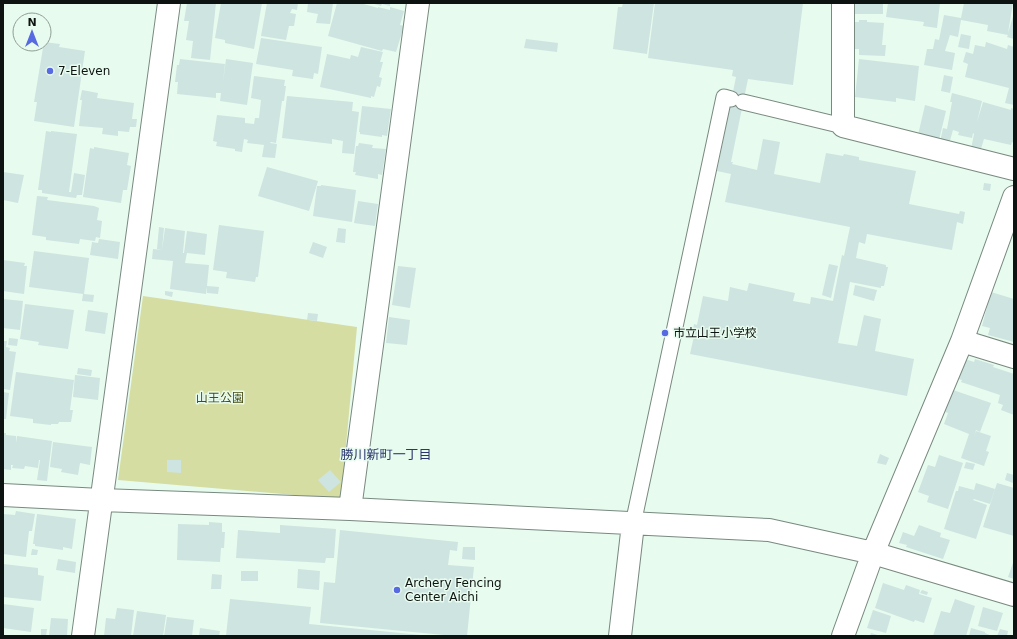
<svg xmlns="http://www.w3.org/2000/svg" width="1017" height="639" font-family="'DejaVu Sans','Noto Sans JP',sans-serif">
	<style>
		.green { fill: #d5dda3 }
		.building { fill: #cee4e0 }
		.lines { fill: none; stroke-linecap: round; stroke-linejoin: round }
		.service-casing { stroke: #78897f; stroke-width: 17 }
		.minor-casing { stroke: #78897f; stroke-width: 24 }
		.service { stroke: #fff; stroke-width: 15 }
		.minor { stroke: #fff; stroke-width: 22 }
		.poi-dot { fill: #586ae1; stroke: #e8fbef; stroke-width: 1.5 }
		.labels { text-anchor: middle; stroke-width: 3; stroke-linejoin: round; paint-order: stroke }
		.poi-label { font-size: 12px; fill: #0d1310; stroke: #e8fbef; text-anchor: start }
		.park-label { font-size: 12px; fill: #474c13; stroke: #e8fbef }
		.neighbourhood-label { font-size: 13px; fill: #2b356f; stroke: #e8fbef }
	</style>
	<rect width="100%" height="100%" fill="#e8fbef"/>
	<!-- green -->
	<path class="green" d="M143,296L357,327L341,499L118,480Z"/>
	<!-- building -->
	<path class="building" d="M187,3H216L210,60L191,58L193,41L186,40L189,21H184Z
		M221,3H262L254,49L225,43V40L215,38Z
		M267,3H298L297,10L292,9L290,13L296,14L294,26H289L286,40L261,36Z
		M308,3H333L330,24L316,23L318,14L307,12Z
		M337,3H360L378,8V7L390,10V7L404,11L400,25L404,26L396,52L383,49L382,51L328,36Z
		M371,3H390V6L382,4L381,6Z
		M623,3H654L647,54L613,49L618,7H622Z
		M655,3H803L793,85L748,79L731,162H733L732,164L757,170L763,139L780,142L774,174L820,183L826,153L843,156L844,154L859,157V160L916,171L909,204L959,214L960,211L965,212L963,224L957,222L952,250L867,234L865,244L859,242L856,258L886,265V267H888L884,286H881V288L850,282L838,343L857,346L864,315L881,319L875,351L914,359L907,396L690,354L694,336L692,335L694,324L697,325L703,296L728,301L730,287L747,291L749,283L795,293L793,301L810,304L811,297L833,301L842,255L844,256L850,227L725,202L731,174L717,171L736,77L732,76L733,70L648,58Z
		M851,3H883V14H851Z
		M888,3H940L937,28L923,26L924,22L886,17Z
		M964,3H1013L1008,33L1014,13V39L1007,37L1008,35L987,31L988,25L961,20L958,37L950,35L945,51L955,53L952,70L924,65L927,49H933L935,39L939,40L944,15L961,18Z
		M859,20H867V22L884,23L882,45H886L885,56L859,55V49H849L851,22H859Z
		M961,34L971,36L969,49L958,47Z
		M261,38L322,47L318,74L314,73L313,79L292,76L293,70L256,64Z
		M526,39L558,43L557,52L524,48Z
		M44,42L60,44L59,47L85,51L74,127L34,121L37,102H34Z
		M986,42L1007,49L1008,45L1014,47V105L1005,103L1009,88L965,77L968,64L963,62L966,52L973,54L975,45L985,47Z
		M361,47L383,52L380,62H383L379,77L382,78L380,87L377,86L374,97L371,96V98L320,87L327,54L350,59L351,55L358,57Z
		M180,59L225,64L223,82L226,59L253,63L247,105L220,101L221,93H216V98L177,94L178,82H175L177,65H179Z
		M859,59L919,66L915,101L896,98V102L855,97Z
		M944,75L953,77L950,93L941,91Z
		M254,76L285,80L284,86H286L284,101H282L276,143L271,142L270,143L277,144L275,158L262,157L264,145L247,143L248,140L244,139L242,152L235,151V149L216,146L217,142L213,141L217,115L245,118V123L254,124L255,118H259L261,100L251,98Z
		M82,90L98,93L97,98L134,103L132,119H137L136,127H130L129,132L118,131V136L102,134L103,128L79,126L82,100H80Z
		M952,93L982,101L977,122L983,102L1011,110V108L1014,109V143L1012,142L1011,145L984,139L980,152L971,149L974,134L973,133L972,138L958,135L959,132L953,130L949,144L940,142L943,128L947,129L952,102H950Z
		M287,96L353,102L352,111L359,112L354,154L342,153L343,141L332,139V144L282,138Z
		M925,105L946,111L939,140L918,135Z
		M362,106L391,109L387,136L382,135V137L360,134V132H359Z
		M46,131L51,132V131L77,134L69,192H71L74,173L85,175L82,195H77L76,198L68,197L42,193V190H38Z
		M359,143L373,145L372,148L386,149L382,175L378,174V179L355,175L356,172H353L356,146H358Z
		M94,147L129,153L127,165L131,166L127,190H123L121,203L83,197L90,148L94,149Z
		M267,167L318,181L309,211L258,196Z
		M3,172L24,175L18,203L3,200Z
		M984,183L991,184L990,191L983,190Z
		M321,185L356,190L352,222L313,216L317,186H321Z
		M37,196L48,197L47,200L94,206L99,208L97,220L102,221L100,238L96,237L95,241L80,239L79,244L46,240V237L32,235Z
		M358,201L378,204L375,226L354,223Z
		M219,225L264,231L258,277H256L255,282L226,278L227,272L213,270Z
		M159,227L164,228L162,250L157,249Z
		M165,228L185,231L183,253H184L187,231L207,234L205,255L187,253L185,263L209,265L207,286L219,287L218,294L207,293V287L206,294L170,289L173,261L152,259L153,249L162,250Z
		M338,228L346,229L345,243L336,242Z
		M99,239L120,242L118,259L90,255L92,242L98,243Z
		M313,242L327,247L323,258L309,253Z
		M34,251L89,258L84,294L94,295L93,302L82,301L83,294L29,287Z
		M3,260L25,263L24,266H27L24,294L3,291Z
		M829,264L838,266L831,298L822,295Z
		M398,266L416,268L410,308L392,305Z
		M855,285L877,290L874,301L853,295Z
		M165,291L173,292L172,297L165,295Z
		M991,292L1014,299V342L988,335L990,328L982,326Z
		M3,299L23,301L20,330L3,328Z
		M25,304L74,310L68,349L38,345L39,342L20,339Z
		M88,310L108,313L105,334L85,331Z
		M308,313L318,314L317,321L307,320Z
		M389,317L410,320L407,345L386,343Z
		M9,338L18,339L17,346L8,345Z
		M3,341H7L6,347L10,348L9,351L16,352L10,390L3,389Z
		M975,359L994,365L993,367L1014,374V415L1001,410L1003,405L998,403L1000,395L961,382L962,380L958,379L964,361L968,360L974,362Z
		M78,368L92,370L91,376L77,374Z
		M16,372L74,380L70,410H73L71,422H59L58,424H51V425L33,423V419L10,416Z
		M75,375L100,378L98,400L73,397Z
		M953,390L991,403L980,432L976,430L974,436L976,431L991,436L986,451L989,452L984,466L961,458L969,434L944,424L948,413L945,412Z
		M3,392L9,393L6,419H4V422Z
		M3,433H6V435L16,436V443L17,436L52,441L47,481L37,480L40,460H39L38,468L25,466L24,469L12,468L13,465H11V470L3,469Z
		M53,442L92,447L90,465L80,463L78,475L61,472L62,469L50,467Z
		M880,454L889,458L886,465L877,463Z
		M939,455L963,463L948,509L927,502L929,496L918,492L928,465L935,467Z
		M167,460H181V473L167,472Z
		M966,462L975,464L973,470L964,468Z
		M330,470L341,482L329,492L318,480Z
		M1007,473L1014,475L1013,483L1005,480Z
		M976,483L995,489L990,504L974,499L973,500L987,505L976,539L944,529L956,491H958L959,486L974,490Z
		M997,483L1014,488V536L983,527Z
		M16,511L35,514L32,531H29L26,557L3,554V514L15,515Z
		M37,514L76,519L72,549L63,547V550L35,546V544H33Z
		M209,522L222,523V532H225L224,548H221L220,562L177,560L178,524L209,525Z
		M280,525L336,529L334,558H326L325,563L236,558L238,530L280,533Z
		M919,525L941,533L940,537L950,540L943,559L906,547L907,545L899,543L903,532L914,536Z
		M340,530L458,542L457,551L450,550L448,565L474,567L467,636H454L320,623L324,582L335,583Z
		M463,547H475V560L462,559Z
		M32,549L38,550L37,555H31Z
		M58,559L76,562L75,573L56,570Z
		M1014,560V579L1008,577Z
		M3,564L38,568V575L44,576L41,601L3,597Z
		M298,569L320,571L319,590L297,588Z
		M241,571H258V581H241Z
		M212,574L222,575L221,589H211Z
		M883,583L904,590L906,585L920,590L919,594L932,598L924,623L915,620L914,622L875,608Z
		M922,590L928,592L927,595L920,593Z
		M230,599L311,607L309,624L421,635V636H226Z
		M955,599L975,606L966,636H933L941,611L950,613Z
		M3,604L34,608L31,632L3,628Z
		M983,607L1003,613L997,631L978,626Z
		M117,608L134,610L131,636H104L106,618L115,619Z
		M873,610L891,616L886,633L867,628Z
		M137,611L166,615L163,636H133Z
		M167,617L194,620L192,636H164Z
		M51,618L68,619L67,636H49Z
		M200,628L220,631L219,636H199Z
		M971,628L985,632V633L992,636H969Z
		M41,629H47L46,636L41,635Z
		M1000,629L1008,631L1007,636H997Z
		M871,633L881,636H870Z"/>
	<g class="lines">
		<!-- service casing -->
		<g class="service-casing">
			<path id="service" d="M743,102L843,126
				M633,524L724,97L731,99"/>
		</g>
		<!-- minor casing -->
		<g class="minor-casing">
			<path id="minor" d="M843,3V126L1014,169
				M962,341L1014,357
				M3,495L101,500L350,509L769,530L873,553L1014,595
				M350,509L418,3
				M83,636L169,3
				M620,636L633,524
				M843,636L873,553L962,341L1014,197"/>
		</g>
		<!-- service -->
		<use href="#service" class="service"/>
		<!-- minor -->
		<use href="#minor" class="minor"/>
	</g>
	<!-- markers -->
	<g class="poi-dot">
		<circle cx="50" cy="71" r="4"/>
		<circle cx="665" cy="333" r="4"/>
		<circle cx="397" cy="590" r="4"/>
	</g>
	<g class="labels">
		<!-- poi labels -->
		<g class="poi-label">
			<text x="58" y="75">7-Eleven</text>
			<text x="673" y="337">市立山王小学校</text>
			<text x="405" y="587">Archery Fencing<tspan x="405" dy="14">Center Aichi</tspan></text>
		</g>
		<!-- park labels -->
		<g class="park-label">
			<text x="220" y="402">山王公園</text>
		</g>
		<!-- neighbourhood labels -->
		<g class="neighbourhood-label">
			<text x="386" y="459">勝川新町一丁目</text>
		</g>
	</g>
	<!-- border -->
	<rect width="1017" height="639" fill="none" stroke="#0d1310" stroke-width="8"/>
	<!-- north arrow -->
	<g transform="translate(32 32)"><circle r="19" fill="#e8fbef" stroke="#909e96"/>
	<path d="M0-3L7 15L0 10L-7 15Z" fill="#586ae1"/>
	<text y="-6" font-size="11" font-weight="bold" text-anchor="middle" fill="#0d1310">N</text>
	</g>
</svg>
